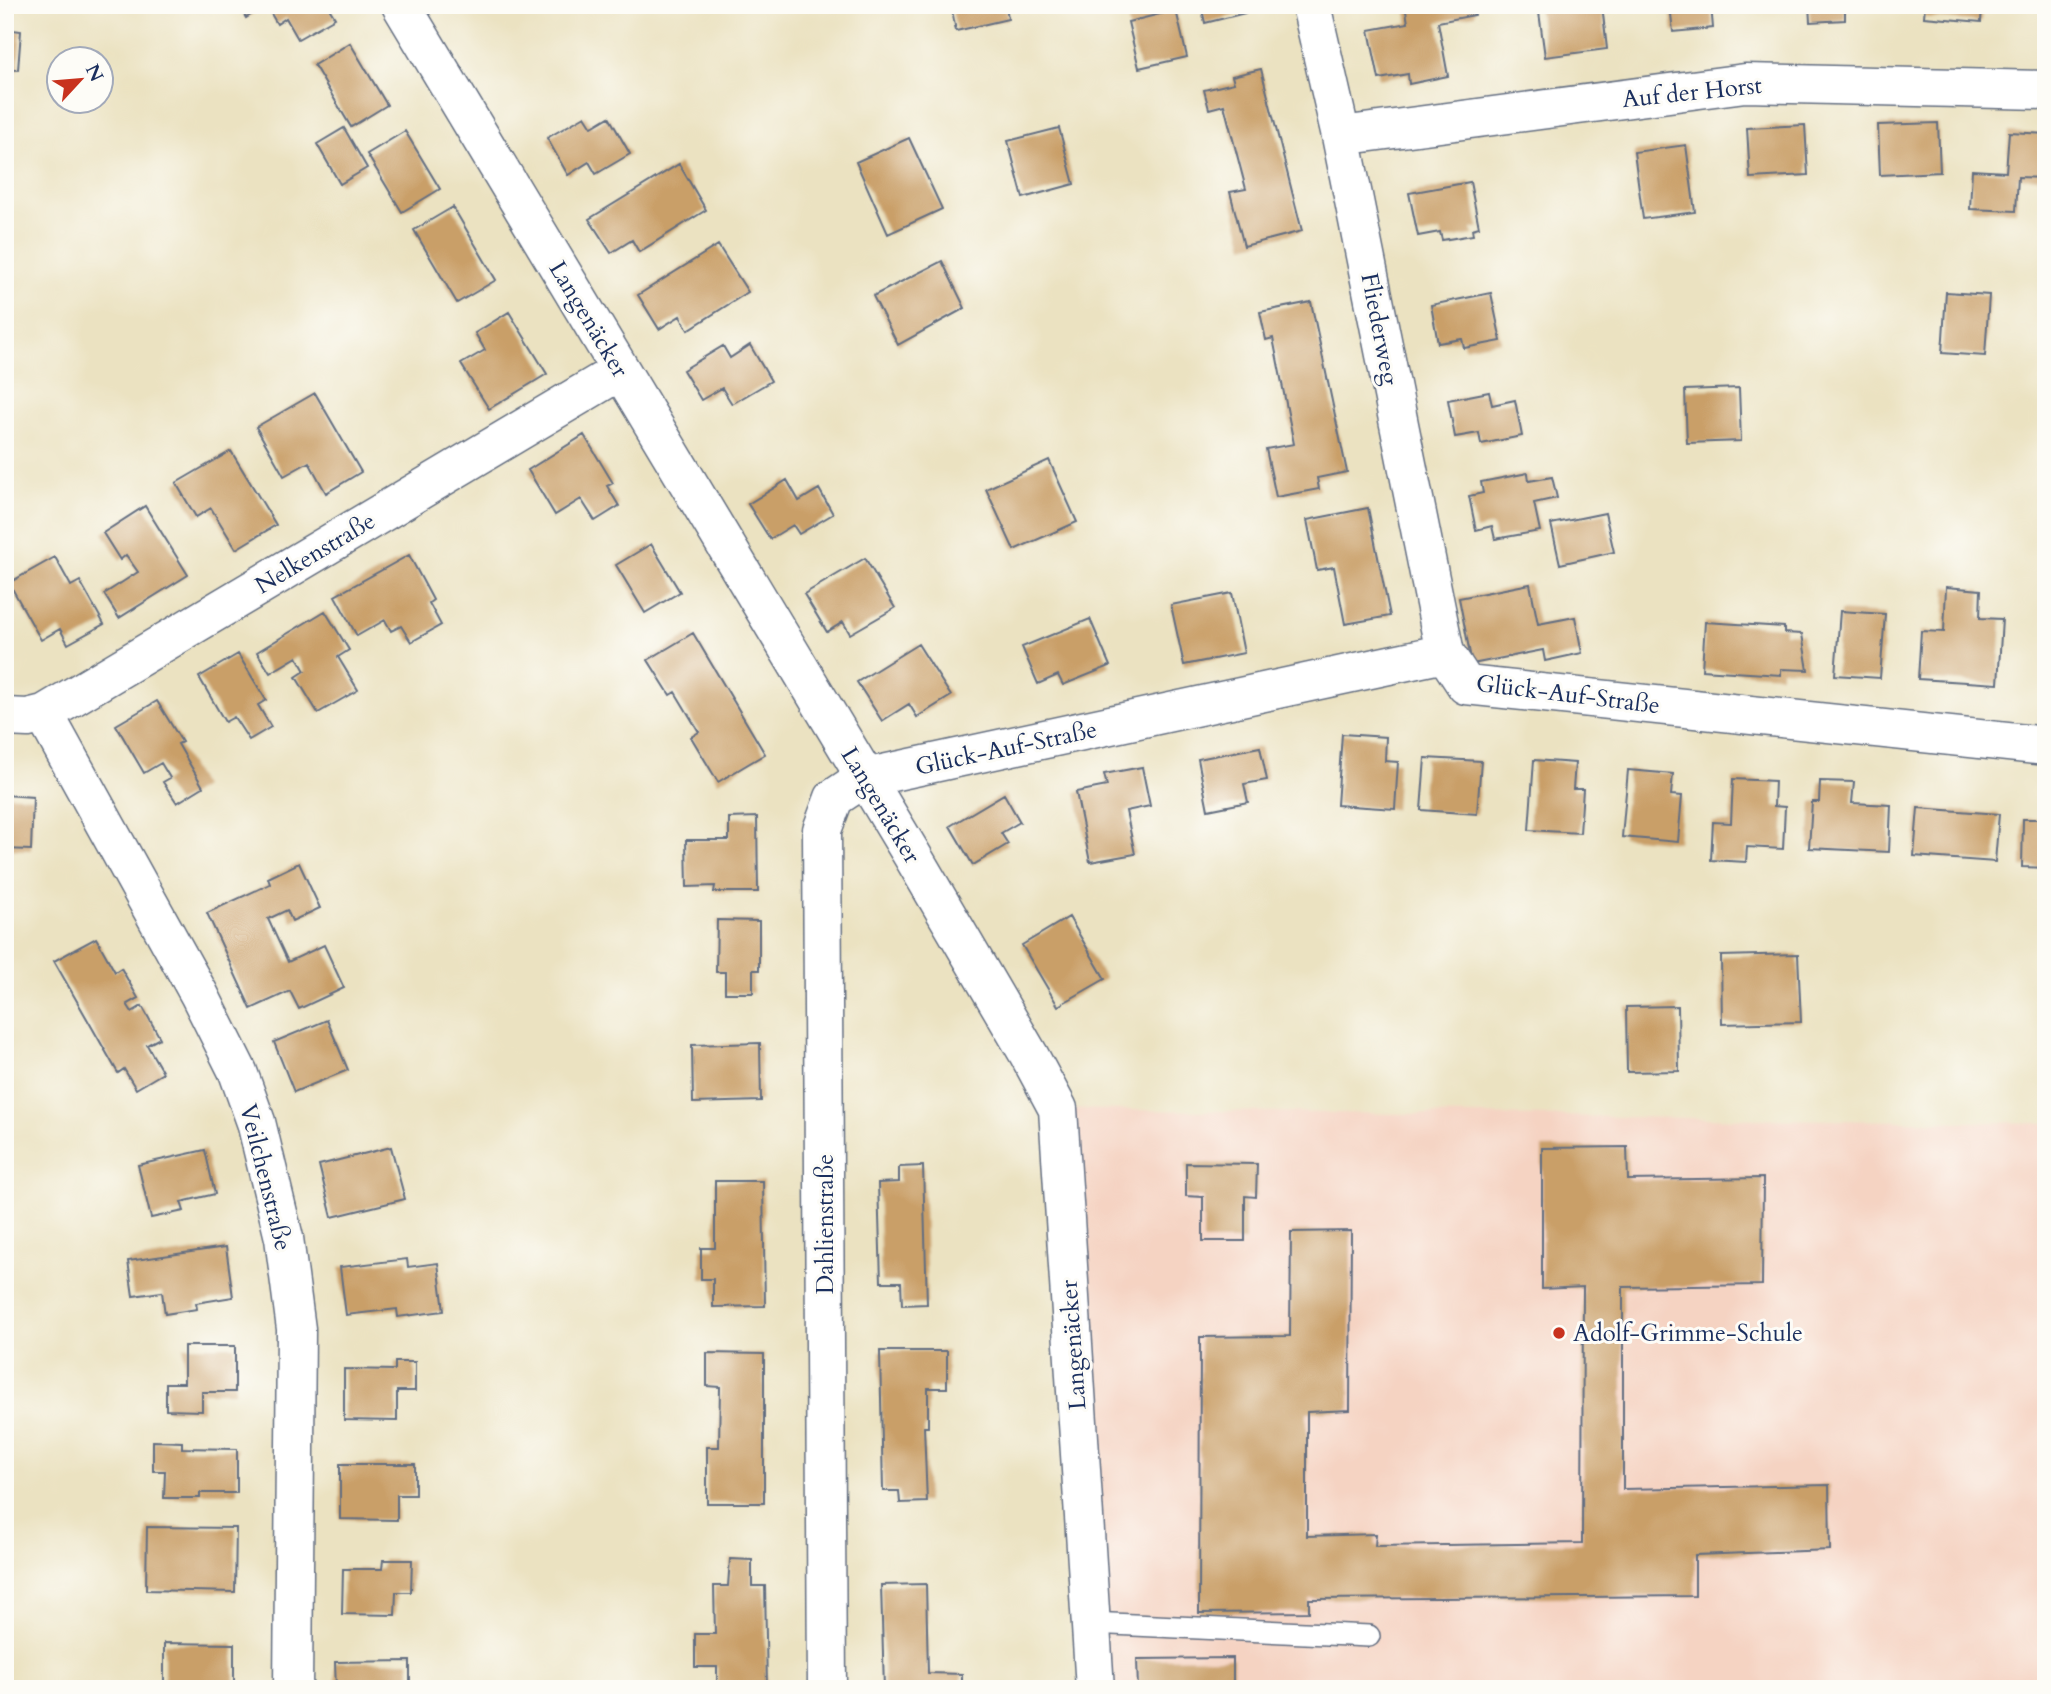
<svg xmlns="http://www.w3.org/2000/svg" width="2051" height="1694" font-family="Cardo,serif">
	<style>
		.built { fill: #f5d3c2 }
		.building { fill: #c99f68 }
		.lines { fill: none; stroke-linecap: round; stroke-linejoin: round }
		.service-casing { stroke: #646e81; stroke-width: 24 }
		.minor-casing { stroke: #646e81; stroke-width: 41 }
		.service { stroke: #fff; stroke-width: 21 }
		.minor { stroke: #fff; stroke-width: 38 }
		.poi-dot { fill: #c8321e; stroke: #fdfcf7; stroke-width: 2.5 }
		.labels { text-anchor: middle; stroke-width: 6; stroke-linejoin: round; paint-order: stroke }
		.street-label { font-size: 24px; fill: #1b2f5e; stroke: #fdfcf7 }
		.poi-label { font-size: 24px; fill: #1b2f5e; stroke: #fdfcf7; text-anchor: start }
	</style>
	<rect width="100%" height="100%" fill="#fdfcf7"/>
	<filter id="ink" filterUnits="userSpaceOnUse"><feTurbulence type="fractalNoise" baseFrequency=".0143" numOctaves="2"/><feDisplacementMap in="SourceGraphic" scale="14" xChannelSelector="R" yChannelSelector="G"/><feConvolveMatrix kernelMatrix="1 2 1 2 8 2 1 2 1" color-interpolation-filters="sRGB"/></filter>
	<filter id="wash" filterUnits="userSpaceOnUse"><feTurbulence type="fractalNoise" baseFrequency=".00686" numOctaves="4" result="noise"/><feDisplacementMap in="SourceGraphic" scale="28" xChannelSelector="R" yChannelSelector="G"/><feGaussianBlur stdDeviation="1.57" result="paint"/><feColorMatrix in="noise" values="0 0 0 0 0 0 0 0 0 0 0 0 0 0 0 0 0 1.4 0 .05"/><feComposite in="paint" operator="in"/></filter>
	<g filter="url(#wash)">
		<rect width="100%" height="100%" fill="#ebe2c1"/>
		<!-- built -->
		<path class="built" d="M1058,1109L2046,1123V1689H1095Z"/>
		<g id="blocks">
			<!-- building -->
			<path class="building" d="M238,5H327L335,18L298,39L286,18L277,24L266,5L246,18Z
				M951,5H1006L1008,19L956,31Z
				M1201,5H1243L1245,13L1205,23Z
				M1405,5H1476L1475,15L1438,22L1448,76L1409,84L1408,74L1379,79L1369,30L1408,23Z
				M1538,5H1602L1607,49L1545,57Z
				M1670,5H1711L1713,28L1673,32Z
				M1809,5H1845V20L1810,22Z
				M1925,5H1982L1981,22L1924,17Z
				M1176,10L1187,57L1139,68L1128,22Z
				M5,29L21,31L18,70L5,69Z
				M350,43L387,105L351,127L314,65Z
				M1261,69L1302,231L1244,246L1230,192L1246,189L1224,105L1209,109L1204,90L1234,83L1232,76Z
				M585,116L592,127L609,117L630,154L596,174L589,162L568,175L547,138Z
				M1938,123L1940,172L1880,175L1878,125Z
				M1805,125L1808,175L1750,178L1747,128Z
				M344,128L367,168L340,184L317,144Z
				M1059,128L1074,184L1023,198L1008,141Z
				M405,131L440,189L402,212L367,154Z
				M2009,132L2046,134V178L2018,177L2016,211L1970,209L1972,170L2006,172Z
				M909,138L942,209L888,234L856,162Z
				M1686,145L1695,212L1643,219L1634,152Z
				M679,164L706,210L639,252L632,240L611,253L589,219Z
				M5,169H10L7,201H5Z
				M1470,182L1479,227L1472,229L1473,235L1442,240L1440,232L1418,236L1409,193Z
				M453,207L496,280L457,303L414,230Z
				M718,245L748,292L688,330L680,316L659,329L638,295Z
				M942,261L965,308L898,345L873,296Z
				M1946,292L1989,295L1985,356L1942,353Z
				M1491,293L1501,341L1464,348L1462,339L1438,343L1431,305Z
				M1311,302L1347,472L1317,478L1319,489L1276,497L1266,449L1294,444L1273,338L1266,340L1260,312Z
				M509,312L547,374L489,409L461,364L485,350L475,333Z
				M750,345L771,381L732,404L722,388L701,400L683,370L723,346L730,358Z
				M1739,388L1741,441L1687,443L1685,390Z
				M1489,392L1492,405L1515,400L1522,436L1481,444L1479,433L1455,437L1448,400Z
				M315,393L361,472L326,493L309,462L284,476L256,427Z
				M584,435L613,483L607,486L619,506L595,521L581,499L555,515L528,470Z
				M231,451L276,525L236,549L211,508L196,517L176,483Z
				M1049,460L1077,522L1014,550L986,489Z
				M1528,473L1529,481L1552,477L1557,498L1534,503L1540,531L1495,539L1492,526L1476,530L1469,496L1483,493L1481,482Z
				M787,480L799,501L819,489L833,514L799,534L793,525L770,539L748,504Z
				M145,506L188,575L119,618L104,594L138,572L126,555L120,560L103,533Z
				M1368,508L1390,616L1345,624L1334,567L1317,570L1307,520Z
				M1605,513L1614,552L1560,564L1551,524Z
				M651,544L680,592L645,613L616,565Z
				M409,555L433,600L429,603L441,625L411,642L401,626L391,631L385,620L357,636L335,596Z
				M55,557L71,586L80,581L104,624L68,644L60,629L41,640L9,583Z
				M865,558L895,608L850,634L843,622L827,632L804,594Z
				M1530,584L1538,624L1575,617L1582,653L1545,661L1543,650L1472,664L1459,598Z
				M1946,587L1981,590L1980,618L2002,619L1998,684L1918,679L1921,631L1944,632Z
				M1232,593L1244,653L1184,665L1171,605Z
				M325,611L349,650L338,657L358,690L318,713L296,677L305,671L297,657L270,673L257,652Z
				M1840,611L1885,614L1880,678L1835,675Z
				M1090,619L1110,666L1063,685L1058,675L1038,684L1022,647Z
				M1705,622L1784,627V633L1802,634L1808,670L1781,669V675L1702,670Z
				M693,633L765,754L718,782L691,737L699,732L675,692L670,695L648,660Z
				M918,644L951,696L917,717L909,704L882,721L857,682Z
				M238,654L266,700L258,705L271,727L249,740L234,717L225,722L199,677Z
				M157,701L182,742L178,744L203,787L177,803L163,782L170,778L161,763L144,773L116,725Z
				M1342,734L1386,737L1385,761L1398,762L1395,809L1337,805Z
				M1260,747L1267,780L1244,784L1248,802L1208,810L1198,759Z
				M1425,758L1481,761L1477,814L1421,810Z
				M1534,760L1575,763L1573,789H1583L1580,833L1529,830Z
				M1142,767L1150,806L1126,811L1135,854L1090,862L1076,792L1107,786L1104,774Z
				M1628,770L1673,774L1671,795L1682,796L1678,842L1622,837Z
				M1733,779L1775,781L1774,806L1785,807L1783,849L1747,847L1746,862L1711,860L1713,822L1731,823Z
				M1820,781L1854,782L1852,803L1891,805L1889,852L1809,848L1812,802H1819Z
				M1004,794L1020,822L1001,833L1008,844L973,865L950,826Z
				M5,795L33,797L31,850L5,849Z
				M1918,808L1999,814L1995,862L1914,856Z
				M757,817L758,892H714L715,886L687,887L686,840H729V818Z
				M2023,819H2046V868L2022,867Z
				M299,863L320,908L292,921L287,910L268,919L288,962L324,945L344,988L299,1009L290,991L251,1009L207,913L270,884L268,878Z
				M1069,917L1105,979L1058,1006L1022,945Z
				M717,920L759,921V970H753V993H725V972H716Z
				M96,938L115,972L121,968L138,998L127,1004L132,1012L142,1006L160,1038L147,1045L163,1073L136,1089L124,1069L118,1073L54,961Z
				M1798,954L1801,1022L1722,1024L1721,956Z
				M1678,1006L1679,1071L1627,1072L1626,1007Z
				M327,1020L348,1070L294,1092L274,1042Z
				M760,1043L761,1101L693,1103L692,1045Z
				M391,1147L405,1199L332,1217L319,1165Z
				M1627,1147L1628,1180L1763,1178L1762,1285L1623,1287V1489L1829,1485L1830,1550L1695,1555V1596L1309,1599V1612L1199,1613L1200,1337L1290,1336L1291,1232L1351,1231L1350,1410L1307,1412V1536L1376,1534L1375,1546L1582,1543L1583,1287L1542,1289V1148Z
				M205,1150L215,1194L181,1202L184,1211L151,1218L138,1165Z
				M1186,1163L1257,1164L1256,1197L1245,1196V1241H1203V1197L1186,1196Z
				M923,1166L927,1304L902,1305L901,1282H881L878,1183L899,1182V1167Z
				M715,1181H763L765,1306L713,1307V1279H701V1248H715Z
				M226,1247L233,1297L196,1303L197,1309L165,1314L162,1292L133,1296L128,1261Z
				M407,1259L408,1267L438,1263L444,1311L398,1317L397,1309L346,1315L340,1267Z
				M184,1346H235V1392H202V1411L166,1410V1383H184Z
				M880,1351H947V1388H928V1427H924L927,1502L900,1503L899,1491H883Z
				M707,1353L764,1354V1503H707V1447H719L720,1387L707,1386Z
				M395,1362H415V1391H397V1421L344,1420V1369L395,1370Z
				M153,1441L182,1442V1448L237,1449V1493H200V1498H164L165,1471H153Z
				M340,1464H415V1495H397V1520L340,1519Z
				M147,1527L236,1528L235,1592L146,1590Z
				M730,1559L752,1560V1586H765L767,1688L717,1689V1667H695V1634H715L714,1586H728Z
				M383,1560H412L411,1592H396L395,1615L342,1614L343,1569H382Z
				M926,1584L928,1673L962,1674V1689H884L881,1585Z
				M164,1643L234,1644V1688L164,1689Z
				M1233,1658V1689H1138L1137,1659Z
				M410,1661V1689H336L335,1662Z"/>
		</g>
	</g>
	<g filter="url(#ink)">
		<use href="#blocks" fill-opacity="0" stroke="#646e81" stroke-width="2"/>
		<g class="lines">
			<!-- service casing -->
			<g class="service-casing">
				<path id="service" d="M1090,1623L1369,1636"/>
			</g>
			<!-- minor casing -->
			<g class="minor-casing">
				<path id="minor" d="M401,5L912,855L1029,1055L1058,1109L1095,1689
					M1311,5L1341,136L1445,653L1466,685L2046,746
					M1341,136L1745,83L2046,90
					M44,714L199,994L238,1072L256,1122L284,1238L296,1329L293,1689
					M5,717L28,718L44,714L620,371
					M827,1689L822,830L834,798L864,778L1445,653"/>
			</g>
			<!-- service -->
			<use href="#service" class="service"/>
			<!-- minor -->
			<use href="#minor" class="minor"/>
		</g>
	</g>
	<!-- markers -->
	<circle class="poi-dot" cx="1559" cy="1333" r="7"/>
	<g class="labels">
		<!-- street labels -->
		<g class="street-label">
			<text transform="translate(1692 92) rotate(-6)" y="8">Auf der Horst</text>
			<text transform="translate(589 319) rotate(59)" y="8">Langenäcker</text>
			<text transform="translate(1380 329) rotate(79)" y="8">Fliederweg</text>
			<text transform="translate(315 553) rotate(-31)" y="8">Nelkenstraße</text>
			<text transform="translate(1568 694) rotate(7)" y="8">Glück-Auf-Straße</text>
			<text transform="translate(1006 748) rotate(-12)" y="8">Glück-Auf-Straße</text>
			<text transform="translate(881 805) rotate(59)" y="8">Langenäcker</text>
			<text transform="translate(266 1177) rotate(76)" y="8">Veilchenstraße</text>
			<text transform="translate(825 1224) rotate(-90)" y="8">Dahlienstraße</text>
			<text transform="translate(1073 1345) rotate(-94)" y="8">Langenäcker</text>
		</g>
		<!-- poi labels -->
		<g class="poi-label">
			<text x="1573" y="1341">Adolf-Grimme-Schule</text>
		</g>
	</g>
	<!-- margin -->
	<rect width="2051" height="1694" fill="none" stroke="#fdfcf7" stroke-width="28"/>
	<!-- north arrow -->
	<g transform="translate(80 80) rotate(64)"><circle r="33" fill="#fdfcf7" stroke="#a3aaba" stroke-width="2"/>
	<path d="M0-5L12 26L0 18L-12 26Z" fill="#c8321e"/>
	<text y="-10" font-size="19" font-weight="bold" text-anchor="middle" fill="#1b2f5e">N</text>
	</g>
</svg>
